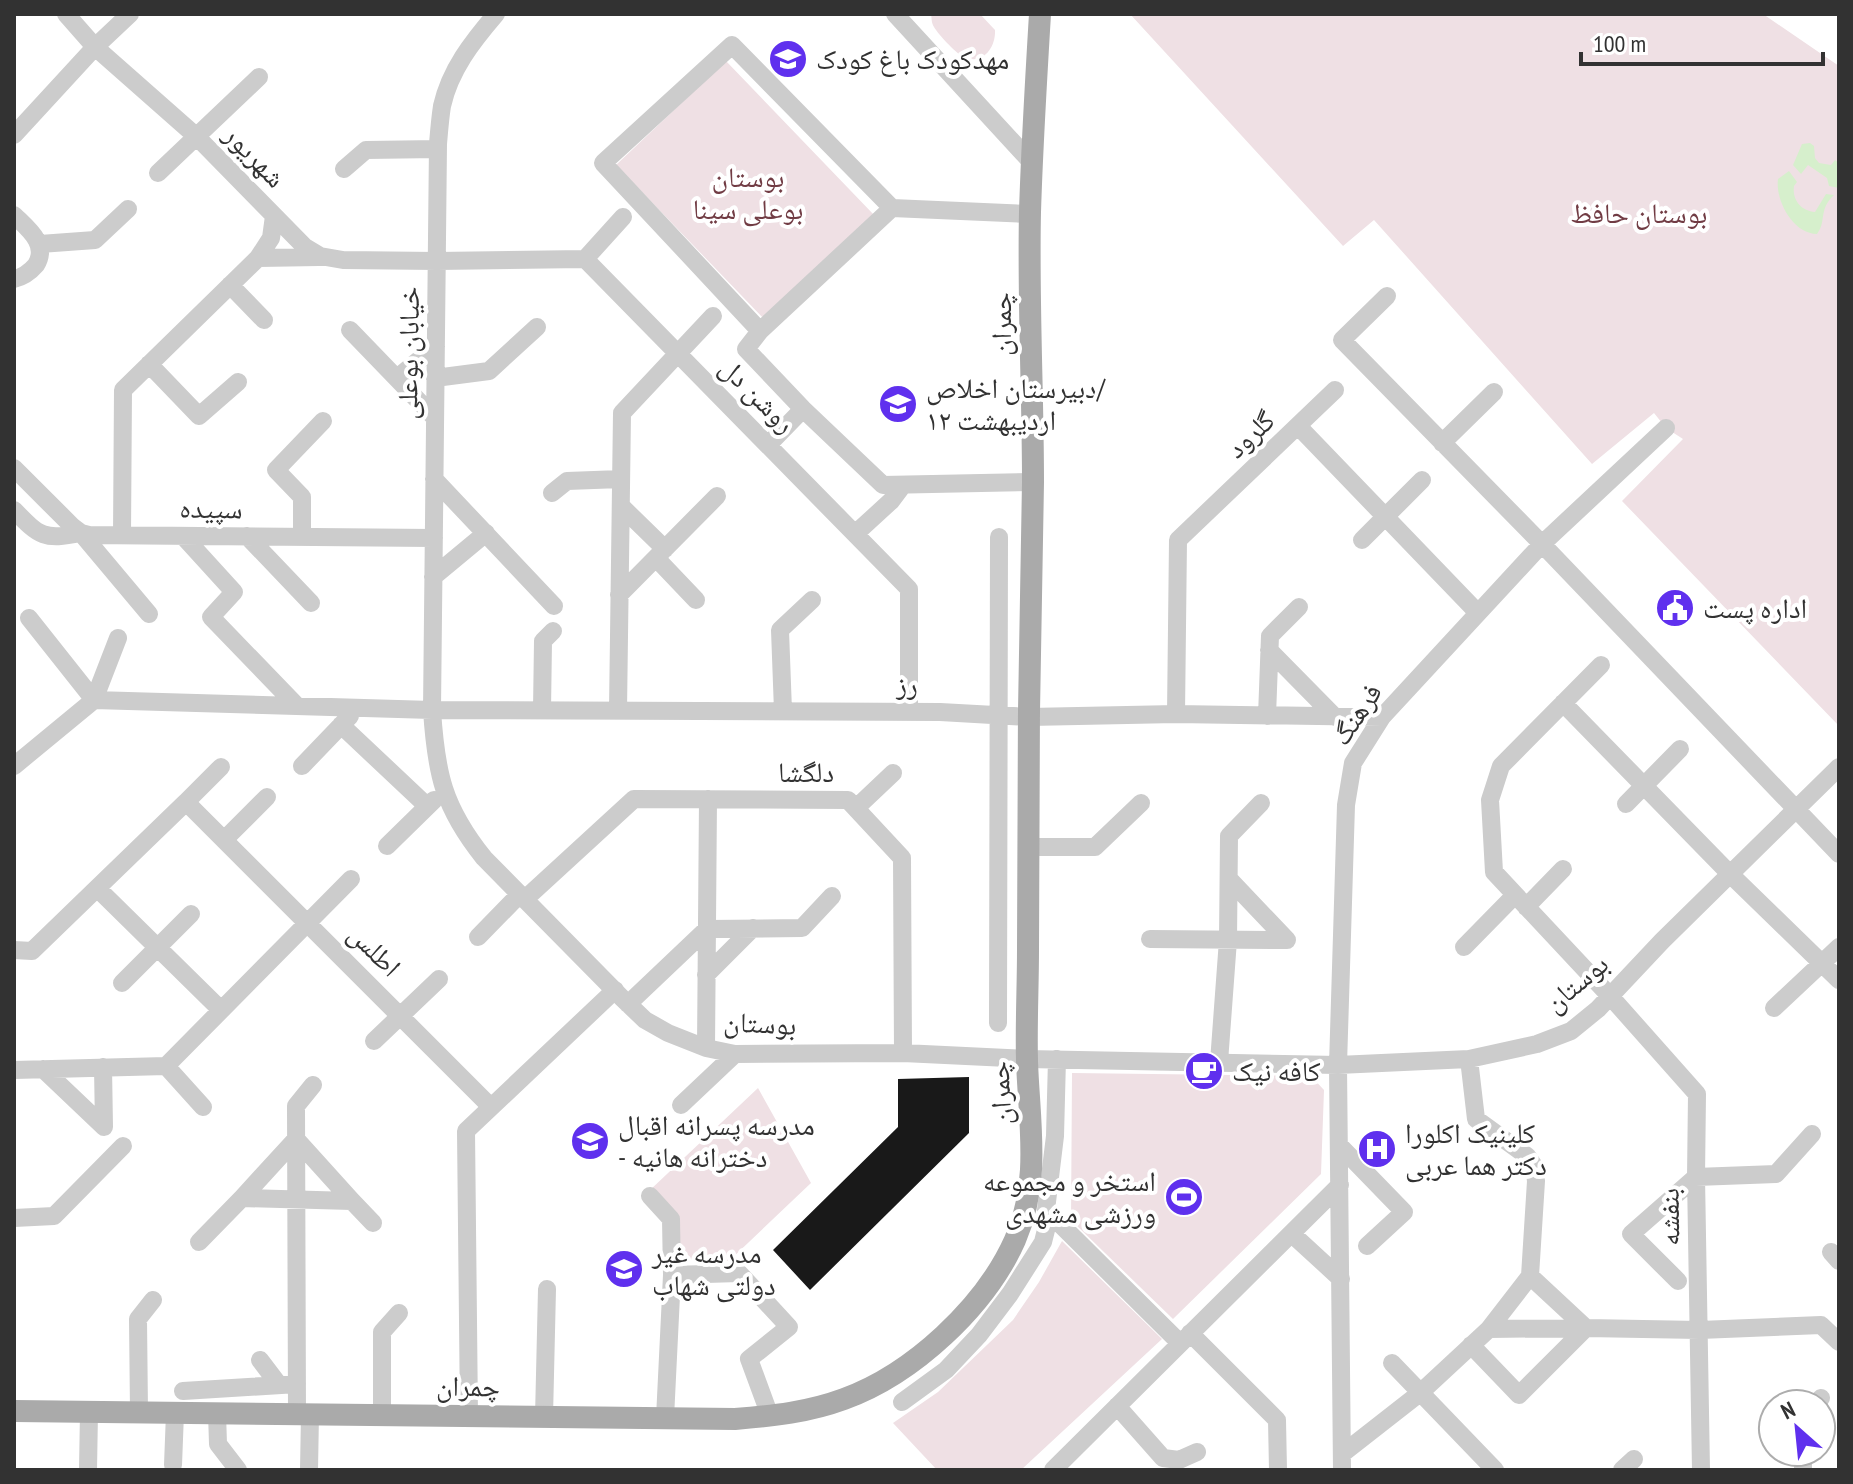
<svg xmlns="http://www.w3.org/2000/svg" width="1853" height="1484" font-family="'PT Sans Narrow','Noto Naskh Arabic',sans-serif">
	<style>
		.green { fill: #efe0e4 }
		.water { fill: #d6efcc }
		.building { fill: #191919 }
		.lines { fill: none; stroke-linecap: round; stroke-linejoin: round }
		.minor { stroke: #ccc; stroke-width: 18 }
		.major { stroke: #aaa; stroke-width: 22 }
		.labels { text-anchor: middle; stroke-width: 8; stroke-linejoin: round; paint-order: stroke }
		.poi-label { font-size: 28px; fill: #323232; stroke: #fff; text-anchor: start }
		.street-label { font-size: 28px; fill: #323232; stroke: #fff }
		.park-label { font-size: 28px; fill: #713c44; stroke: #fff }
	</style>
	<rect width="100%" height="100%" fill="#fff"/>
	<!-- green -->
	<path class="green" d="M931,14H980L995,30C996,48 982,67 962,56C955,52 938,34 934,27C931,22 932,19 931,14Z
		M1130,14H1763L1839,66V726L1622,501L1683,439L1666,428L1654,413L1592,464L1374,220L1343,246Z
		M726,61L875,216L766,321L616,165Z
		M1072,1073L1311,1076L1324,1090L1321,1174L1173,1319L1071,1220Z
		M758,1088L811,1183L729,1261L680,1259L649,1191Z
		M1062,1241L1162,1339L1021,1470H937L893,1423L938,1392L1013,1320L1039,1282Z"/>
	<!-- water -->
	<path class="water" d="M1810,143L1814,146L1815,158L1819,163L1831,165L1835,160L1839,163V188L1829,186L1827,178L1808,165L1801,174L1793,165L1802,144Z
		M1789,171L1797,182L1794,186C1792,200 1801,211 1815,212L1826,194L1834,195C1818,210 1827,221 1817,234C1793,234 1775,200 1778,179Z"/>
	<!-- building -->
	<path class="building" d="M969,1077V1133L810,1290L773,1250L898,1127V1079Z"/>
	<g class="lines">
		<!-- minor -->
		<path class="minor" d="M66,14L95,47L197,137L305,247L320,256L343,260L437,261L585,259L909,589V712
			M496,14C472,42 450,70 442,106C440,119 439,132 438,144L432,710C436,773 443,807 484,858L622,998L645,1020L668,1033L706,1048L735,1054L903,1053L1027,1059L1338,1065L1469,1059L1537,1044L1571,1031L1598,1009L1662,941L1839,767
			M895,14L1033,164
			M14,135L95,47L130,14
			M344,169L366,150L438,149
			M158,173L259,77
			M892,208L760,331L746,349L803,409L883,485L1033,482
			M14,215C27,228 49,244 36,265C30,272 23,277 14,279
			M40,244L95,240L128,209
			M258,258L319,257
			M585,259L623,217
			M230,285L264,320
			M1387,296L1342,340L1542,544L1839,854
			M350,330L435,418
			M760,331L603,163L732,45L892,208L1030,214
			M149,364L199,416L238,382
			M397,378L436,346
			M435,378L489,371L537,327
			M1298,426L1478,613
			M1442,443L1494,392
			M768,445L803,409
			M14,468L73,527L81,533L89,535L434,538
			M434,479L554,606
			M552,493L567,481L621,479
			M622,507L665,549
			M14,510C40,537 44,540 81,533L149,614
			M856,533L891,501L903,485
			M122,535L123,390L258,258L271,238L274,216
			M183,536L234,592L211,617L296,705
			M247,536L311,603
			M302,537V497L276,470L323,421
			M1362,540L1422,480
			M656,558L696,600
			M433,577L486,533
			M619,595L717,496
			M29,618L94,700L118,638
			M1269,650L1335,717
			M1601,665L1501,766L1490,800L1494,872L1610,996L1697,1094L1696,1177L1701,1470
			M1563,703L1730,874L1839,980
			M542,710L543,641L553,631
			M618,711L622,413L713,316
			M783,711L780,630L812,600
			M1176,714L1178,540L1335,390
			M1267,716L1270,636L1299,607
			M341,725L427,806
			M14,766L94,700L432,710L940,712L1029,717L1176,714L1382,717
			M302,766L350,716
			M186,802L221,767
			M1626,804L1680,749
			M856,808L893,773
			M224,840L267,797
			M387,846L434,800
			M1029,847H1095L1141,803
			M97,888L221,1010
			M525,899L634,799L848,800L902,858L903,1053
			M1526,907L1563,869
			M478,937L520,894
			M1150,939L1287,940L1229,879
			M1464,947L1515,895
			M14,950L32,951L186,802L491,1107
			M706,975L753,928
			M122,983L191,914
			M628,1004L707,929L802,928L832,896
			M1774,1008L1839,947
			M998,1023L999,537
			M374,1041L439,979
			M706,1048L708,799
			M1057,1059L1055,1136L1046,1210L1180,1343
			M1469,1059L1476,1119L1527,1156L1534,1166L1536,1181L1530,1276
			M1219,1062L1228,940L1229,836L1261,803
			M166,1066L203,1107
			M103,1067L104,1127
			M43,1069L104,1127
			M14,1070L166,1066L351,879
			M681,1105L735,1054
			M1339,1145L1404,1212L1367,1246
			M650,1196L671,1219L672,1275L665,1418
			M242,1198L296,1139L352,1201
			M14,1218L54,1216L123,1146
			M1292,1234L1341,1279
			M199,1242L242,1198L352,1201L373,1223
			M1831,1252L1839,1261
			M672,1275L739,1273L789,1327L749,1359L770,1416
			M1678,1281L1631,1234L1696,1177L1776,1174L1812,1134
			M1190,1333L1277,1420L1278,1470
			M1471,1345L1519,1395L1586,1328L1530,1276L1489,1329
			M260,1360L279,1385
			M1392,1363L1495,1470
			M183,1391L297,1384
			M902,1402L946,1370L979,1335L1010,1294L1043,1242L1050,1214
			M1816,1404L1821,1398
			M1117,1406L1163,1458L1179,1460L1197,1452
			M139,1412L138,1319L153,1300
			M217,1413L218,1444L238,1470
			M297,1414L296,1106L313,1085
			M382,1415V1332L399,1313
			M469,1416L466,1131L615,990
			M544,1417L547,1289
			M1342,1454L1420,1393L1489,1329L1586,1328L1700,1330L1821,1325L1839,1342
			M173,1465L175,1413
			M88,1470L89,1412
			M309,1470L310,1414
			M1053,1470L1340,1185
			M1342,1470L1338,1065L1346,805L1353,763L1382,717L1542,544L1666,428
			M1622,1470L1634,1459
			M1803,1470V1452"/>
		<!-- major -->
		<path class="major" d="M14,1411L735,1419C773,1416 809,1412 844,1399C913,1374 985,1307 1015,1240C1041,1180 1029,1123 1027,1061C1026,1024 1028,987 1028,950C1029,870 1028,791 1029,712C1030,635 1032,558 1033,482C1033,392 1028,302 1030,212C1032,146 1036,80 1040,14"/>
	</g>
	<!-- icons -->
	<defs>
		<g id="school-disc" transform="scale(2)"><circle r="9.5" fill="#5f30ee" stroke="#fff"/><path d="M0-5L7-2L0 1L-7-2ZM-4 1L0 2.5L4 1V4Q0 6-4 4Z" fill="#fff"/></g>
		<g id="civic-disc" transform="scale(2)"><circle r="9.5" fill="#5f30ee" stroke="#fff"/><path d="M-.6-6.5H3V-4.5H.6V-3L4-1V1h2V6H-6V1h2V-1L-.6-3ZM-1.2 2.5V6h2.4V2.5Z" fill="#fff"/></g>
		<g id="cafe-disc" transform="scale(2)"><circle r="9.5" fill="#5f30ee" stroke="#fff"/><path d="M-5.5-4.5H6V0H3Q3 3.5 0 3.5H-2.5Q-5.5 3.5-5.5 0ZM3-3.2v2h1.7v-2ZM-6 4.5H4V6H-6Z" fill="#fff"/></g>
		<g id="hospital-disc" transform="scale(2)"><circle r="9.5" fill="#5f30ee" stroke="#fff"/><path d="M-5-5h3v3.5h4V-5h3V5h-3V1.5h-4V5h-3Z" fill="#fff"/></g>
		<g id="stadium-disc" transform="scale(2)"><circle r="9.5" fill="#5f30ee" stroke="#fff"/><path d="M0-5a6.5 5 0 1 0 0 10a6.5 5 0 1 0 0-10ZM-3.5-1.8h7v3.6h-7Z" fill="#fff"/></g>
	</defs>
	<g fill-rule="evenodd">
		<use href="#school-disc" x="788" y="59"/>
		<use href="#school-disc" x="898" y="404"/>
		<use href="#civic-disc" x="1675" y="608"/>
		<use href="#cafe-disc" x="1204" y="1071"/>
		<use href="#school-disc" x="590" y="1141"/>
		<use href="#hospital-disc" x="1377" y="1149"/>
		<use href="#stadium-disc" x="1184" y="1197"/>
		<use href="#school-disc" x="624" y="1269"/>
	</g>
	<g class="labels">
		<!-- poi labels -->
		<g class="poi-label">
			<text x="816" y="69">مهدکودک باغ کودک</text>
			<text x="926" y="398">دبیرستان اخلاص/<tspan x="926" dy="32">۱۲ اردیبهشت</tspan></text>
			<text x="1703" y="618">اداره پست</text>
			<text x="1232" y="1081">کافه نیک</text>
			<text x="618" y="1135">مدرسه پسرانه اقبال<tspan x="618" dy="32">- دخترانه هانیه</tspan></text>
			<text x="1405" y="1143">کلینیک اکلورا<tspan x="1405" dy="32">دکتر هما عربی</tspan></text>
			<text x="1156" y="1191" text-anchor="end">استخر و مجموعه<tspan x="1156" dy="32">ورزشی مشهدی</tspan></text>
			<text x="652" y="1263">مدرسه غیر<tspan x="652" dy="32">دولتی شهاب</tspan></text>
		</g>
		<!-- street labels -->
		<g class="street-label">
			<text transform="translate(255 156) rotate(46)" y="10">شهریور</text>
			<text transform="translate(1001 324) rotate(-90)" y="10">چمران</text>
			<text transform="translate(408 353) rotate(-89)" y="10">خیابان بوعلی</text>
			<text transform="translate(758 395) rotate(45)" y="10">روشن دل</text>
			<text transform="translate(1250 434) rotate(-43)" y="10">گلرود</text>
			<text transform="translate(211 508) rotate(1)" y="10">سپیده</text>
			<text x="907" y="694">رز</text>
			<text transform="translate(1356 714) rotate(-56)" y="10">فرهنگ</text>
			<text x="806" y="782">دلگشا</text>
			<text transform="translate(375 950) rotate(45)" y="10">اطلس</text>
			<text transform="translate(1576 983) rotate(-40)" y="10">بوستان</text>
			<text transform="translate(760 1023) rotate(3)" y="10">بوستان</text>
			<text transform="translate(1000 1093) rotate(-93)" y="10">چمران</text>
			<text transform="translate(1669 1217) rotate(-91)" y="10">بنفشه</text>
			<text transform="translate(468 1386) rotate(1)" y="10">چمران</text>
		</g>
		<!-- park labels -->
		<g class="park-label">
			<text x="748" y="187">بوستان<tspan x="748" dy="32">بوعلی سینا</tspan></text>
			<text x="1639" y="223">بوستان حافظ</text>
		</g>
	</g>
	<!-- border -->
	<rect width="1853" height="1484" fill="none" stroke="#323232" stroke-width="32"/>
	<!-- north arrow -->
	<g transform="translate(1797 1428) rotate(333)"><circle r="38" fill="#ffffff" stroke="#adadad" stroke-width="2"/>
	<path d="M0-6L14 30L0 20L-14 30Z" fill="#5f30ee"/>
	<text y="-12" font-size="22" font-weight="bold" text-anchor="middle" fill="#323232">N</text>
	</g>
	<!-- scale -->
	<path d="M1581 52v12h242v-12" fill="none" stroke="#323232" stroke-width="4"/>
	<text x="1593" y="52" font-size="24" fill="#323232" stroke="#ffffff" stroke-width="6" paint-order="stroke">100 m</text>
</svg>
